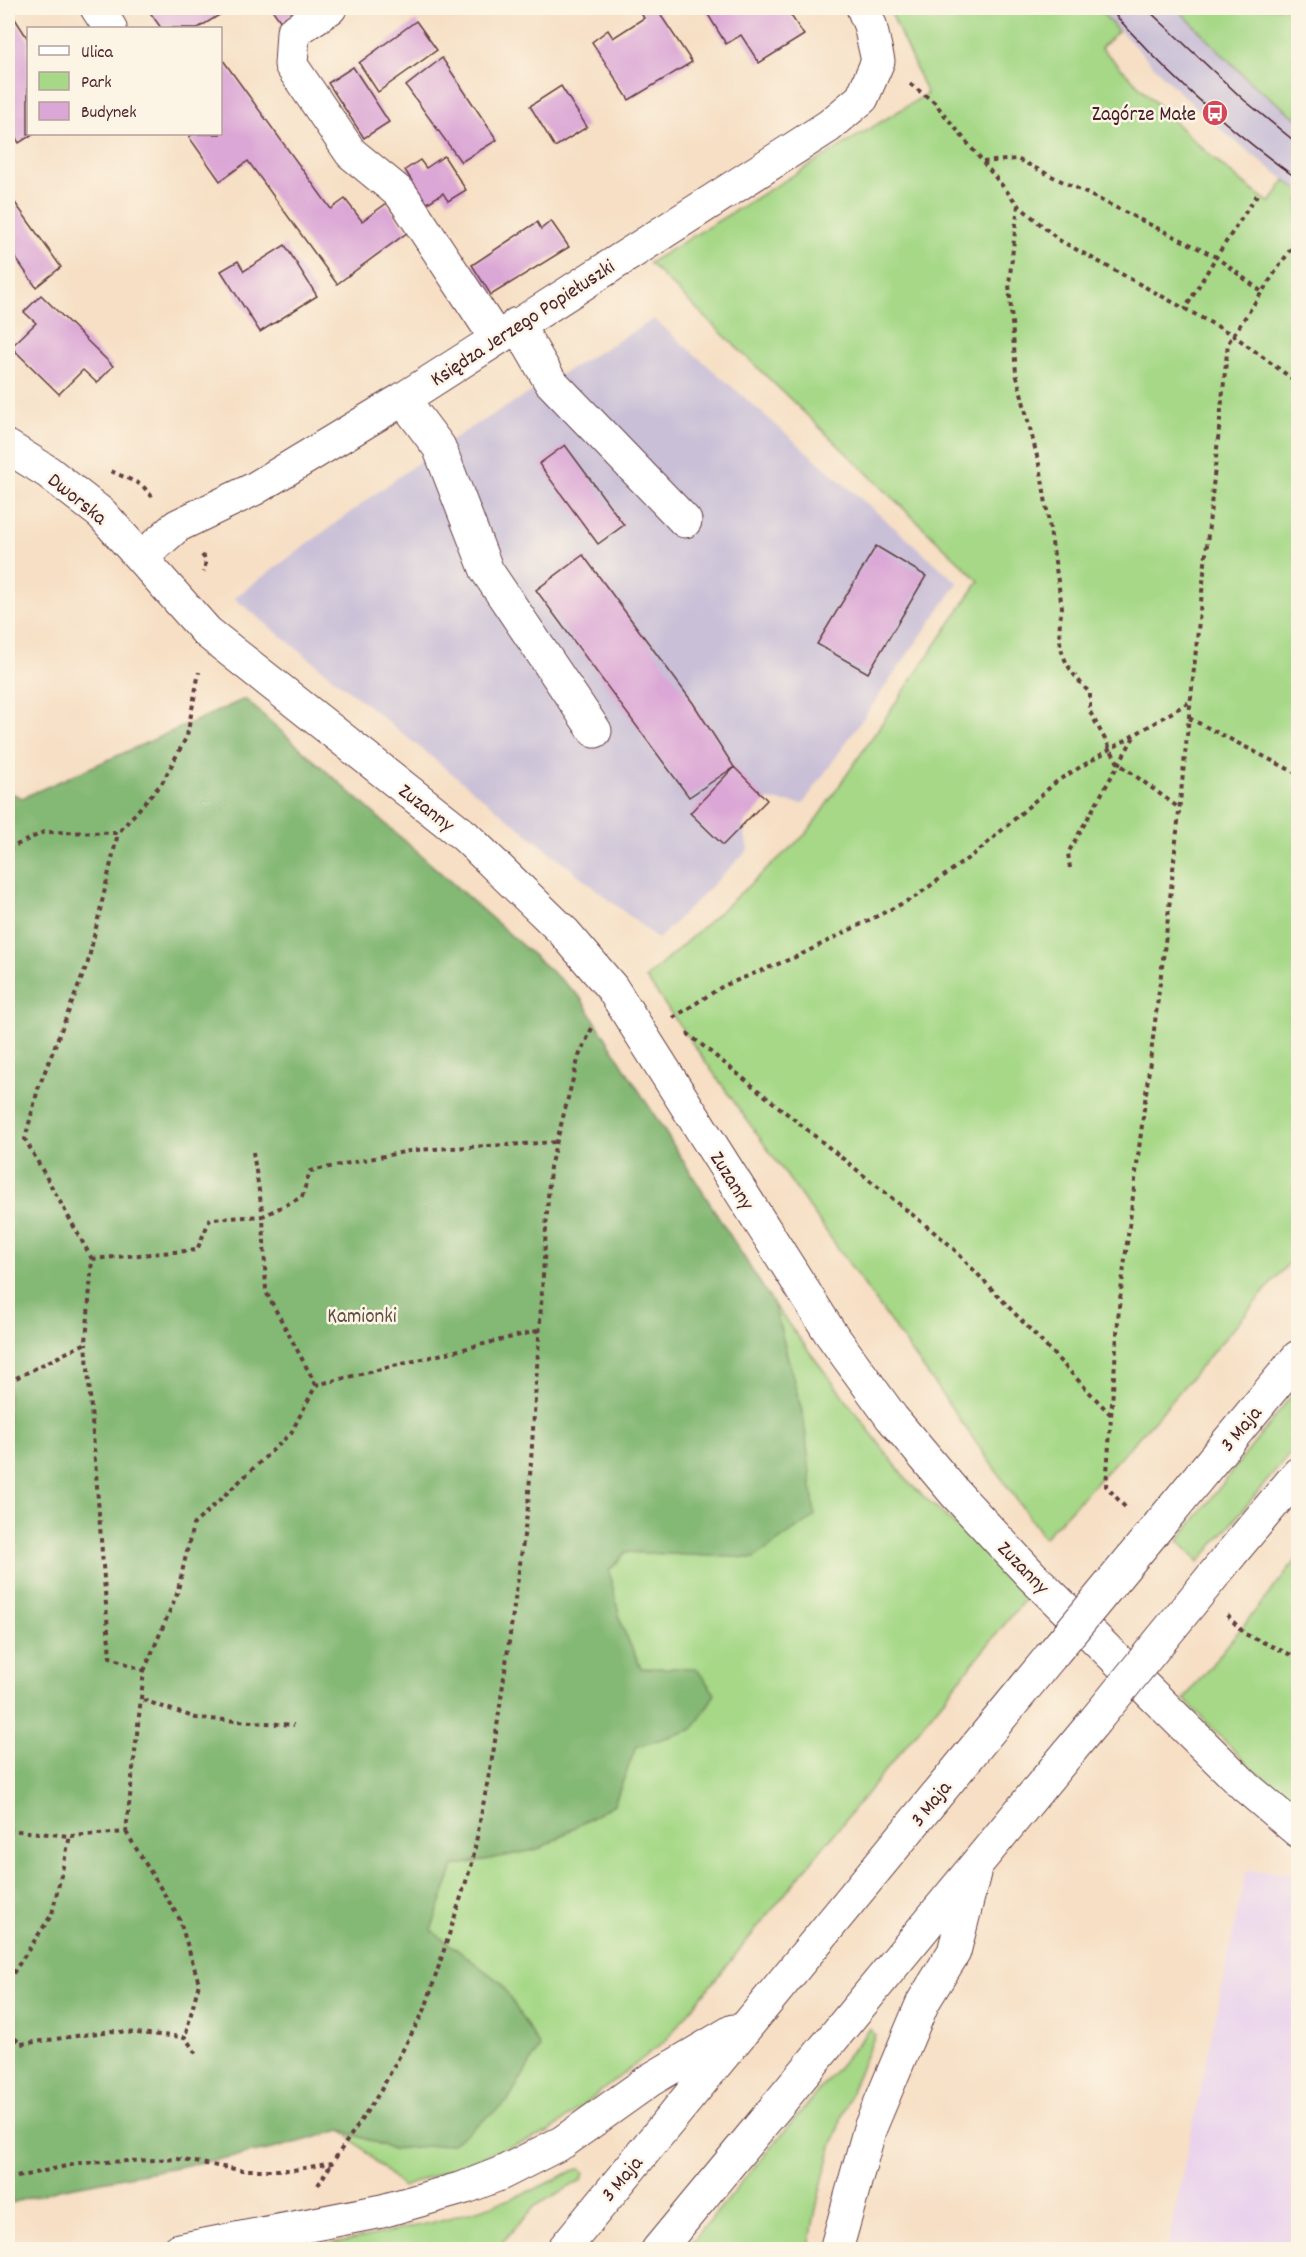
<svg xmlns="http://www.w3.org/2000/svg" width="1306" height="2257" font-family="Dekko,sans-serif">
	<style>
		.built { fill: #e9d2ed }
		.industrial { fill: #c9bfd7 }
		.green { fill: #a6d887; stroke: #787c59; stroke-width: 1.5 }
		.forest { fill: #84b874; stroke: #676c50; stroke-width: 1.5 }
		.building { fill: #dba7d6 }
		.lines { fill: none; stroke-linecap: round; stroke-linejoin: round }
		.minor-casing { stroke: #643c42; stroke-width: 35 }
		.major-casing { stroke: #643c42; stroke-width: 35 }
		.path { stroke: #643c42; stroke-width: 4; stroke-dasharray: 4.5 4.5; stroke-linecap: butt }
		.minor { stroke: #fff; stroke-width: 33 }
		.major { stroke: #fff; stroke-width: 33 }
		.tram { stroke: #4a1f2b; stroke-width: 1.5 }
		.major-bridge-casing { stroke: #643c42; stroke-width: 35; stroke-linecap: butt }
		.major-bridge { stroke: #fff; stroke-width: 33 }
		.labels { text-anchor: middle; stroke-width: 5; stroke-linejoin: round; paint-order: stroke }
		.poi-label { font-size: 21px; fill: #4a1f2b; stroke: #fcf5e5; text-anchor: end }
		.street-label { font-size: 21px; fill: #4a1f2b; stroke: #fcf5e5 }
		.park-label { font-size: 21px; fill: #614d42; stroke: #fcf5e5 }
	</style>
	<rect width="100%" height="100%" fill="#fcf5e5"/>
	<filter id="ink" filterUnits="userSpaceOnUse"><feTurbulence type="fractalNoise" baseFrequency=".0167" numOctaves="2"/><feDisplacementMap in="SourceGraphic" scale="12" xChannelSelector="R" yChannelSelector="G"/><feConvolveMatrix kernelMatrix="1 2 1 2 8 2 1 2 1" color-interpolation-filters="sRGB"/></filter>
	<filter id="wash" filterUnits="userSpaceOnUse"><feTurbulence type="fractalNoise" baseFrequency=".008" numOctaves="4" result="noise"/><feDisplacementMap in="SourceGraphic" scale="24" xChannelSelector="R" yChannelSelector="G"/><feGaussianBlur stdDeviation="1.35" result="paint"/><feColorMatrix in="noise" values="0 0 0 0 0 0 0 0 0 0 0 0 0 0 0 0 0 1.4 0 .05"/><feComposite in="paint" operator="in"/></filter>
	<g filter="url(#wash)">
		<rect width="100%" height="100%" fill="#f6dfc4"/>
		<!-- built -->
		<path class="built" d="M1246,1871L1287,1872L1298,1880V2249H1167Z"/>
		<!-- industrial -->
		<path class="industrial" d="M1098,8H1177L1251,83L1298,119V190L1225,133L1177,90Z
			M654,319L958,583L803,804L767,800L743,825L748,850L658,939L234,598L439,447Z"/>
		<!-- green -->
		<path class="green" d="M889,8H1098L1118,31L1101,48C1155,101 1207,160 1270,203L1285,180L1298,190V1252L1161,1413L1044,1538L646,978L807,833L979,581L649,263L927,94Z
			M1177,8H1298V119L1251,83Z
			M774,1305L909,1483L1030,1593L666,2040L549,2132L403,2187L342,2130L393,2149L501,1983L431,1930L454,1866L539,1849L614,1804L636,1747L693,1729L696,1668L641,1669L622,1627L609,1571L626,1552L754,1558L804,1420Z
			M1298,1387V1444L1199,1562L1178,1541Z
			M1298,1558V1805L1251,1768L1184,1699Z
			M870,2029L875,2035C844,2103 819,2176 809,2249H686Z
			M574,2170L580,2169L584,2172L582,2180L535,2206L496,2249H303C396,2231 490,2216 574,2170Z"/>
		<!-- forest -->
		<path class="forest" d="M245,699L580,997L774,1305L804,1420L815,1516L754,1558L626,1552L609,1571L622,1627L641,1668H696L715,1694L693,1729L636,1747L614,1804L539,1849L454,1866L431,1930L501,1983L540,2047L507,2102L452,2144L393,2149L342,2130L273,2149L59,2189L8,2204V792L22,798Z"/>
		<g id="blocks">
			<!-- building -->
			<path class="building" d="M8,8L28,39V134H33L19,143L8,125Z
				M147,8H224L226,11L198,28H161Z
				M271,8H304L281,22Z
				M643,8H656L692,62L629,100L592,42L608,30L613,38L644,18L639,10Z
				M704,8H786L804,35L759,63L741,35L726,44Z
				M416,21L437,50L378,92L359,63Z
				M220,56L331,209L345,199L362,221L387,203L408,232L337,284L248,161L220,181L189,137L193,134H220Z
				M442,58L497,140L461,162L406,86Z
				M353,67L389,122L364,138L328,83Z
				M561,86L587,127L555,147L530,106Z
				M444,156L466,190L448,201L443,193L426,204L405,170L420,160L426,168Z
				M8,193L61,267L36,287L8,247Z
				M551,221L569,247L491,295L472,265L537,222L541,229Z
				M285,245L317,296L260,332L221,271L238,261L244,271Z
				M41,295L113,366L97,383L83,370L59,394L11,347L36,323L24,312Z
				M565,445L624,525L598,544L539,464Z
				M876,546L926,576L868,673L817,644Z
				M583,555L693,703L734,767L689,797L536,590Z
				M734,767L767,800L723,845L690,813Z"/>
		</g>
	</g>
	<g filter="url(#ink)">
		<use href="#blocks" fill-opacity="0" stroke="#643c42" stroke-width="1.5"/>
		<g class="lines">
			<!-- minor casing -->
			<g class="minor-casing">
				<path id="minor" d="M97,8L110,28
					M330,8L293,32L291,65L351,153L401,194L496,338
					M517,324L550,381L685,521
					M403,399L439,447L487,571L595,731
					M8,447L48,472L102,514L207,632L465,836L564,932L612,988L829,1331L892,1418L954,1492L1032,1576L1246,1787L1298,1831
					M142,557L177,526L254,489L403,399L829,126L862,98L878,61L870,25L863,8"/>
			</g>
			<!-- major casing -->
			<g class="major-casing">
				<path id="major" d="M1160,1524L1298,1357
					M1230,1555L1298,1474
					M179,2250L382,2211L466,2187L502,2173L563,2142L650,2080L733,2031
					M563,2250L1050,1657
					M658,2250L1093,1723
					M836,2250L870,2128L923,2002L954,1952L974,1873"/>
			</g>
			<!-- path -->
			<path class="path" d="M910,84L934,102L1018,205L1059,240L1233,335L1298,383
				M983,162L1017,159L1216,257L1185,309
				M1257,195L1216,257L1262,292
				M1018,205L1009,284L1016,373L1041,472L1062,607C1055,647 1062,664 1090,693V712L1118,763L1179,808
				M111,471L142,485L154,499
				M202,555L206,560L204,572
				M1189,718L1298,774
				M8,849L44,832L118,833L162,783L187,736L199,672
				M1070,868L1068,853L1135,735
				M673,1018L723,986L798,956L915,897L982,848L1057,781L1191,701
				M687,1033L950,1245L1111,1415
				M253,1152L263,1216L302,1197L310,1171L414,1150L557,1142
				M92,1259L197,1250L210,1219L263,1216L266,1292L316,1385
				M8,1382L86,1343L92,1259L25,1139L38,1089L88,962L118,833
				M1125,1507L1106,1486L1119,1307L1167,927L1228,343L1298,238
				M1227,1615L1245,1634L1298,1658
				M144,1671L177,1594L193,1525L291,1433L316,1385L541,1330
				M143,1700L196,1718L294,1725
				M8,1830L70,1836L126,1832L144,1671L110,1657L86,1343
				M126,1832L179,1918L199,1983L185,2037
				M8,1981L52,1914L70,1836
				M8,2032L21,2044L111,2031L185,2037L197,2055
				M8,2179L80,2163L178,2159L240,2170H293L332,2163L380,2092L425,2009L472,1863L494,1748L528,1507L550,1167L579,1056L592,1028
				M318,2185L332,2163"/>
			<!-- minor -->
			<use href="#minor" class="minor"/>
			<!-- major -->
			<use href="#major" class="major"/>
			<!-- tram -->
			<path class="tram" d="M1109,8C1164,71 1230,131 1298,179
				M1146,8L1244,100L1298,144"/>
			<!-- major-bridge casing -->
			<g class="major-bridge-casing">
				<path id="major-bridge" d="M1050,1657L1160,1524
					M1093,1723L1230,1555"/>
			</g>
			<!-- major-bridge -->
			<use href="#major-bridge" class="major-bridge"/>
		</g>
	</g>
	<!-- icons -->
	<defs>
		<g id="bus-disc" transform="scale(1.35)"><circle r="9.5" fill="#d1495b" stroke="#fcf5e5"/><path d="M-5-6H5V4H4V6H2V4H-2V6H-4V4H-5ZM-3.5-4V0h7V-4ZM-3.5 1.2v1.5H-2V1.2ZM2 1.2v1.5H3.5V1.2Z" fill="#fff"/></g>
	</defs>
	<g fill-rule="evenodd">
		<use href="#bus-disc" x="1215" y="113"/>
	</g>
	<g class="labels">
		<!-- poi labels -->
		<g class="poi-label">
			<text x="1196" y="120">Zagórze Małe</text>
		</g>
		<!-- street labels -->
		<g class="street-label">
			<text transform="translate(522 322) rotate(-33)" y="7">Księdza Jerzego Popiełuszki</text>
			<text transform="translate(78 498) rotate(39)" y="7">Dworska</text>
			<text transform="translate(427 807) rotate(38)" y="7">Zuzanny</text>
			<text transform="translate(733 1180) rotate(58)" y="7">Zuzanny</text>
			<text transform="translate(1240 1428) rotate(-50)" y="7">3 Maja</text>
			<text transform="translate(1024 1567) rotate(46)" y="7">Zuzanny</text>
			<text transform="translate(930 1803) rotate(-51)" y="7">3 Maja</text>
			<text transform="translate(621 2178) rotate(-50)" y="7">3 Maja</text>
		</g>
		<!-- park labels -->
		<g class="park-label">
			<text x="362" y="1322">Kamionki</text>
		</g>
	</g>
	<!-- margin -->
	<rect width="1306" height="2257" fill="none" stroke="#fcf5e5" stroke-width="30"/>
	<!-- legend -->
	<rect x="27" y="27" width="195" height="108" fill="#fcf5e5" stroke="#b59f9b" stroke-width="1.5"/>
	<rect x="39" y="46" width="30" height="9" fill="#ffffff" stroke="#b59f9b" stroke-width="1.5"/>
	<text x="81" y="57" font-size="18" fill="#4a1f2b">Ulica</text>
	<rect x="39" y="72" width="30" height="18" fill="#a6d887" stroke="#b59f9b" stroke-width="1.5"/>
	<text x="81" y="87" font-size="18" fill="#4a1f2b">Park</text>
	<rect x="39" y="102" width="30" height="18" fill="#dba7d6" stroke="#b59f9b" stroke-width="1.5"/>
	<text x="81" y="117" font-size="18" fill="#4a1f2b">Budynek</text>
</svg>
